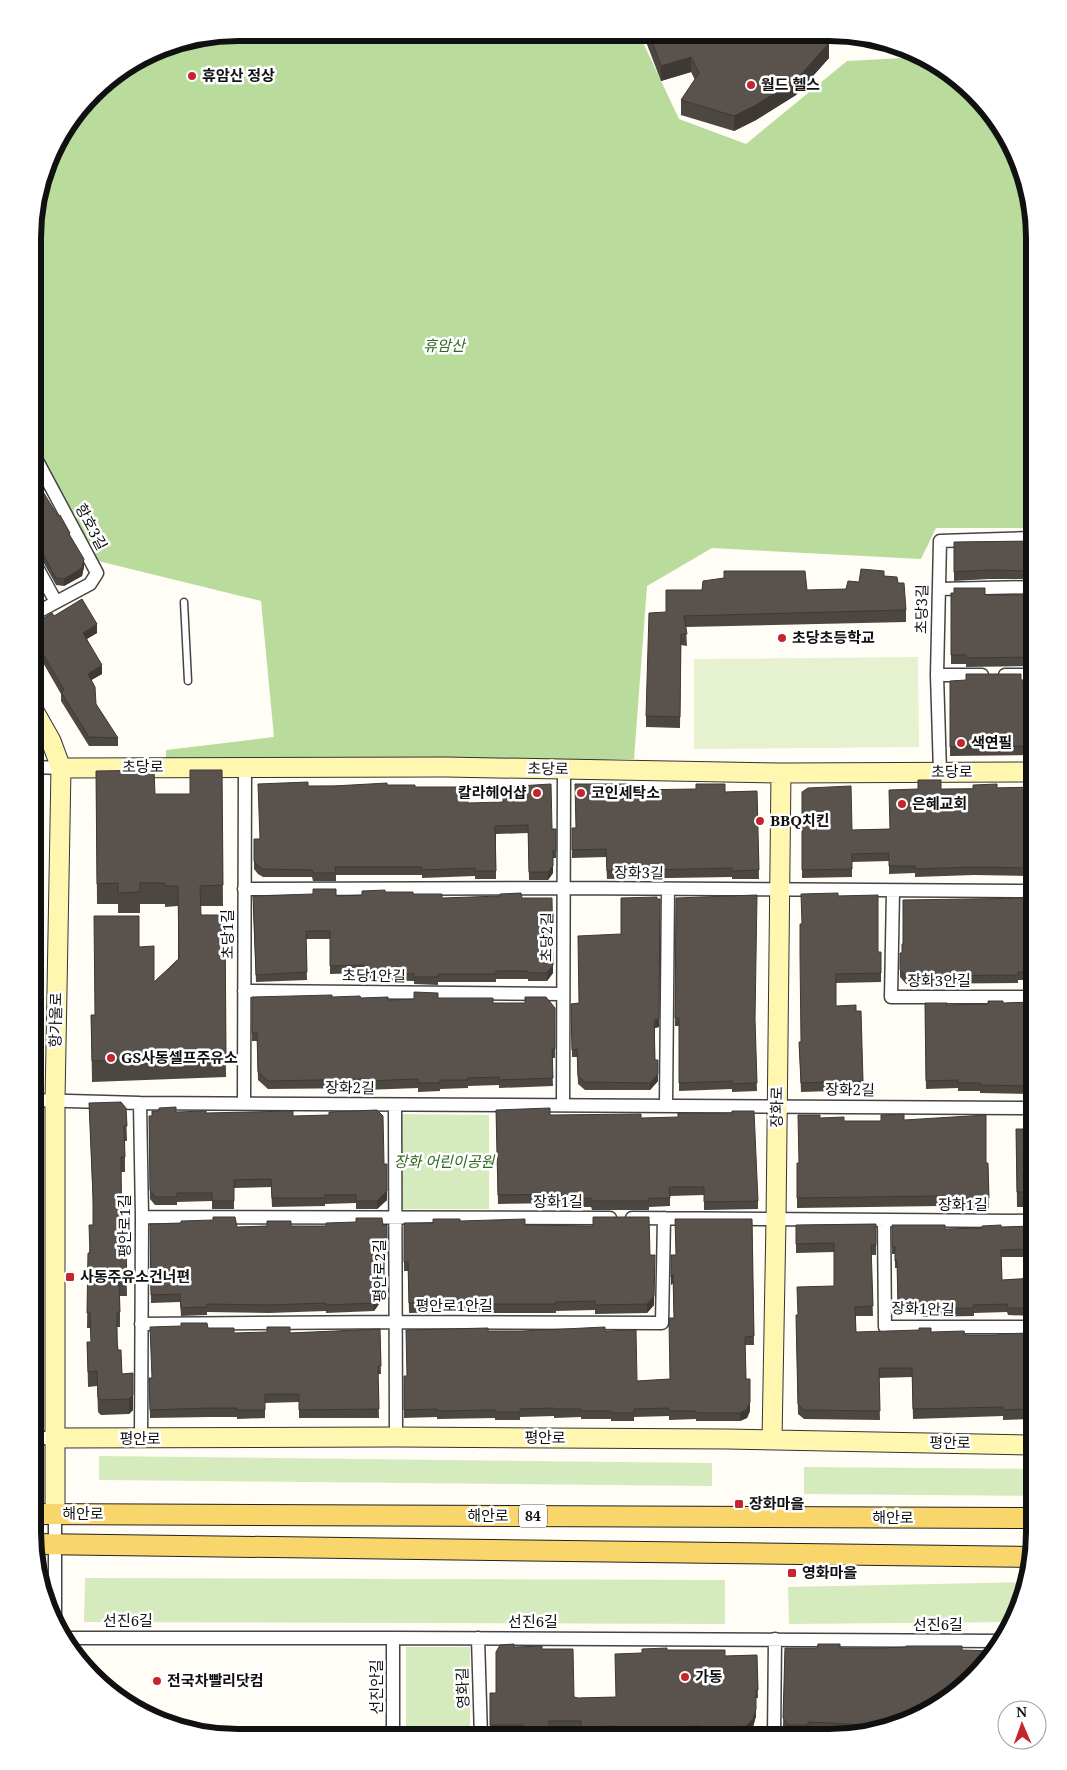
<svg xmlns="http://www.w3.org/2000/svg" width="1067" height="1770" font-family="'Noto Serif','Noto Sans KR',serif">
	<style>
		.green { fill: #d5ebbd }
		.forest { fill: #b9dc9c }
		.pitch { fill: #e6f2cf }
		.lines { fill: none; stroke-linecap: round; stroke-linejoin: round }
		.lane-casing { stroke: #444; stroke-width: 9 }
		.street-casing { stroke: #444; stroke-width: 15 }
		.secondary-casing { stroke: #333; stroke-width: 21 }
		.primary-casing { stroke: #222; stroke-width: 22 }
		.lane { stroke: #fff; stroke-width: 6 }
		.street { stroke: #fff; stroke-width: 12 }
		.secondary { stroke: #fff6b0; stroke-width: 19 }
		.primary { stroke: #f9d66b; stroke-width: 20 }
		.wall { fill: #4d4742 }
		.shaded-wall { fill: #3f3936 }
		.building { fill: #5a524d; stroke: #3f3936 }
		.poi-dot { fill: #c4262e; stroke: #fff; stroke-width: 2 }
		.labels { text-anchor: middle; stroke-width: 5; stroke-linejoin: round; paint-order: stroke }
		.shield { fill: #fff; stroke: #585858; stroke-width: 1 }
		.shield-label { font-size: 14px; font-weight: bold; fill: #111 }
		.poi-label { font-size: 15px; font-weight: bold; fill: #111; stroke: #fff; text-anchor: start }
		.park-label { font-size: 15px; font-style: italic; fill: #2f6b1f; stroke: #fff }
		.street-label { font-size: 15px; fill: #111; stroke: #fff }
		.rim { fill: none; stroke: #111; stroke-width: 6 }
	</style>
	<rect width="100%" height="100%" fill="#fffdf5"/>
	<!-- green -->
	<path class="green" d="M399,1114L489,1115V1209H399Z
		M99,1456L712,1463V1486L99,1480Z
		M804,1467L1034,1469V1496L804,1494Z
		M85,1578L725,1580V1624L84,1622Z
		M1025,1582L1019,1610L1012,1622L789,1624L788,1587Z
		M406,1647H470V1736H406Z"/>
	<!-- forest -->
	<path class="forest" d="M238,33L639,34L679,119L746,144L847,61L922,57L954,75L992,113L1019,160L1034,238V528H936L921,559L712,548L647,586L634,759L166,762V750L274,737L261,601L90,559L34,449V212L54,147L102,84L160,48Z"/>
	<!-- pitch -->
	<path class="pitch" d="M918,657L919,747L694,749V659Z"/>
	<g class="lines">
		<!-- lane casing -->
		<g class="lane-casing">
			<path id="lane" d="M184,602L188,681"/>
		</g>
		<!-- street casing -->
		<g class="street-casing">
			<path id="street" d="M34,562L56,602
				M939,589L1034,587
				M34,614L90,584L97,573L34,455
				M937,675H982
				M1005,675H1034
				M33,767L61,768
				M940,772L937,675L940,541L1034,538
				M244,889L564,888L1034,891
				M893,891L891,997H1034
				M244,991L563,994
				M33,1100L140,1103L1034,1108
				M244,1102L245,766
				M140,1103L142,1217L141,1439
				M563,1104L564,770
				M395,1105L396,1437
				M666,1105L668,889
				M142,1217L610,1218
				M632,1218L1034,1221
				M884,1221L885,1327H1034
				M141,1324L396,1322L662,1323L664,1218
				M33,1438H55
				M55,1622V1514
				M64,1638H393L1001,1641
				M393,1638V1736
				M478,1638L481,1737
				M774,1737L775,1639"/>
		</g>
		<!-- secondary casing -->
		<g class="secondary-casing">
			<path id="secondary" d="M34,711L51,741L61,768L55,1101V1514
				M61,768L446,767L781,773L1034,772
				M55,1438L396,1437L727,1439L1034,1445
				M772,1440L776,1220L781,773"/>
		</g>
		<!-- primary casing -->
		<g class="primary-casing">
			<path id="primary" d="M33,1514L1034,1518
				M35,1544L1031,1557"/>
		</g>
		<!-- lane -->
		<use href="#lane" class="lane"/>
		<!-- street -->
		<use href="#street" class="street"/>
		<!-- secondary -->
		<use href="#secondary" class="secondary"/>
		<!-- primary -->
		<use href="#primary" class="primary"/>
	</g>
	<!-- wall -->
	<path class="wall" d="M643,34H828L829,58L796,95L756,120L734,131L681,115V100L695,80L691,72L661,81Z
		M34,467L40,484L39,485L70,536L84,567L82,576L64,586L56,585L41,558L38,555H34Z
		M1034,541V579H989L954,581V542Z
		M884,576L898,583L906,610V622L686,627L687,646L681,645L680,728L646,727V716L666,612L807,590L846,589L859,582Z
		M951,593L985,595H1034V666L966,667V664H951Z
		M54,616L97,633L87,639L102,674L91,680L96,704L118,738V746H89L61,701V694L34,647V624Z
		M1021,680H1034V755L950,756V681Z
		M222,770L223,906H200L201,915H225L226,1077L92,1082L91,1015H95L139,947L154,982L178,959V906L165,907V904H140V913H118V904H97L96,771L155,794H190Z
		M387,785L415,787L468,803L552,829H556V858H553V873L548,880H529L528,833L496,834V879H475V876L422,878V875H336V881H313L312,877H263L258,874L254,869V839H259L308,786Z
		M1034,787V879H1032V876L974,875L915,877V873L889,874V861L852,862V877L802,878V792L852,830L889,829L941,789Z
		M630,790L725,792L757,791L759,879H732V877L607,879L606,857L572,858V828H575Z
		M385,892L442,898H522L553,973L547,981H528V979H496V982H438V985L414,984V981L364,980V973L330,974V939H306L307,980L256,982L253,904L336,896L362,895Z
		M838,896L878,952H881V982L836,983V1006L856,1011H861L863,1090L801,1092L799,1042H801L802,924Z
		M676,898L755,1022L757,1091L732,1092V1089L679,1091V1026H675Z
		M1034,898V980H1018V983L906,984L900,977V953H902Z
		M252,997H332L388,1000L438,998L493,1003L555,1008V1058H552L553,1086L499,1088V1085L468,1086V1088L440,1089V1091L418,1092V1088L365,1090V1088L268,1089L258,1080L257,1041H252Z
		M1034,1002V1094L980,1093V1091H958V1088L926,1089L925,1003L947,1005Z
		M579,1003L659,1027L655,1028V1060H658V1081L650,1090H585L578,1084L577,1057H572L571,1004Z
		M89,1103L126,1108L127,1141H125V1172H121L122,1252H126L127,1296H120V1327H117L118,1350L122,1374L133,1373V1410L129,1414L101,1415L98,1412L97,1386L88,1387L87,1342H91L90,1328H87L88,1253H89L93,1225V1207Z
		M496,1110L550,1115L641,1118L758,1201V1209L704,1210V1195L670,1196V1206L649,1207V1210H592L591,1207H561V1203L498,1204Z
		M176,1112L293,1116L384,1164L387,1200L377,1209H356V1203L325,1204V1206L272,1207L271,1187L234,1188V1209H212V1201L177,1202V1205H155L150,1199L149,1116Z
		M820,1118L844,1121H881L904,1120L986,1163H988L989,1208L940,1209V1206L797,1208V1163H799Z
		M1016,1129H1034V1207H1017Z
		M752,1219L754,1345H745L746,1379L750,1411L747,1418L740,1421H696V1419L669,1420V1416L634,1417V1421H611V1419H581V1417L554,1418V1416L520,1417V1420H495V1418L437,1419V1417L404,1418V1376H407L488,1331H605L637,1381L670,1379L674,1318L673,1283L671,1285L676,1255Z
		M460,1221L525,1225L650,1255L654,1305L647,1313L595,1314V1310L556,1311V1313H471L470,1312L409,1313L408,1271H404V1223Z
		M356,1222L387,1225V1265H379V1304L374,1311L326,1313V1311L269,1313L207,1312V1315L181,1316L180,1302L151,1303L150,1224L237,1227L291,1226H326Z
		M876,1224V1255H871L873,1316H856V1332H931L965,1335H998L1030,1333L1034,1331V1423H1031V1419L1003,1420V1416L913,1419L912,1377L879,1378L880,1420L804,1419L798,1414L796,1324L798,1315L834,1286V1252L796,1253V1225Z
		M892,1225L945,1229L982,1228L1034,1226V1257H1001L1002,1280L1034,1278V1316L1008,1315L1007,1312L974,1313V1316L923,1317V1313L898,1314L897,1268H895V1254H892Z
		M208,1328L234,1333H290L380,1329L381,1374H378L379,1418H299V1402L265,1403V1418L237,1419V1417H209L150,1418L149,1378H151Z
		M514,1647L542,1649L574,1697L578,1698L616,1697L642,1653L667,1650L725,1656L757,1655L758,1698H756V1716L753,1727L746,1734L700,1736V1733L643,1736L616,1735V1734H581V1728L549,1729V1734L523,1735V1732L490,1733V1693H496Z
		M785,1648H840L907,1722L858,1732L808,1730V1733H789L783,1726Z"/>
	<!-- shaded-wall -->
	<path class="shaded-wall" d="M829,43V58L796,95L756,120L734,131V116Z
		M691,57V72L661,81V66Z
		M40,477V484L35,487V479Z
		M84,559V567L82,576L64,586V579Z
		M97,624V633L83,641V633Z
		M102,665V674L88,682V674Z
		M553,866V873L548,880V872Z
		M660,899L659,1027L654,1028Z
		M553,965V973L547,981V973Z
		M658,1074V1081L650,1090V1083Z
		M387,1191V1200L377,1209V1201Z
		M655,1264L654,1305L647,1313V1304Z
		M673,1274V1283L671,1285V1277Z
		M379,1296V1304L374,1311V1303Z
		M133,1395V1410L129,1414V1399Z
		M750,1402V1411L747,1418L740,1421V1413Z
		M756,1709V1716L753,1727L746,1734V1726Z"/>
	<!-- building -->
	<path class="building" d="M649,34H828L829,43L796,80L756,105L734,116L681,100L699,73L691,57L661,66Z
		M34,467L40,477L35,479L58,516L60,515L70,533L69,534L84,559L82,568L64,579L56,578L41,550L38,547H34Z
		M1034,541V571L989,570L954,572V542Z
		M861,569L884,571V576L897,577L898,583H904L906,610L684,616L687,634H681L680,717L646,716L649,613L666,612V590H702L703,581L724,578V571H805L807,590L846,589L848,581L859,582Z
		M954,588H985V595H1034V657L966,658V655H951V593H954Z
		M82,599L97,624L83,633L102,665L88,674L95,687L96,704L118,738L89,737L61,692L64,690L34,639V624L52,613L54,616Z
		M966,674H1021V680H1034V746L950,747V681L966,680Z
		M154,770L155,794H190V770H222L223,885L200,886L201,915H225L226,1056L92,1061L91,1015H95L94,916H139V947L154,946V982L179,959L178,886H165V883H140V892L118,893V883L97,884L96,771Z
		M918,780H941V789H973V785L997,784V788L1034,787V871H1032V868L974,867L915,869V866H889V853L852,854V869L802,870V792L808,788L851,786L852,830L890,829L889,790L918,789Z
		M308,782V786H334L387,783V785H415V787H467L468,803L503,802V787L551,784L552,829H556V851H553V866L548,872H529L528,825L495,826L496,871H475V868L422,870V867H335L336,873H313L312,870L263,869L258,866L254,861V839H260L258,784Z
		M575,784H630V790L696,789V784H725V792L757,791L759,870L732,871V868L607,871L606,849L572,850V828H576Z
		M313,889H336V896L362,895V891L385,890V892H413V894H442V898L500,896V894L521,893L522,898H552L553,965L547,973H528V971H496V974H438V977H414V974L364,973V965L330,966V931H306L307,972L256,975L253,896L313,894Z
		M838,893V896L878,895V952H881V973L836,974V1006L856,1005V1011H861L863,1081L801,1083L799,1042H801L800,953V924H802L801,894Z
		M757,895L755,1019L757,1083L732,1084V1081L679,1083V1018H675L676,898Z
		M657,897V899H660L659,1019L654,1020L655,1060H658V1074L650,1083L585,1082L578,1076L577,1049L572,1050L571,1004L579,1003L578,936L621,934V898Z
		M1034,898V972H1018V975L906,976L900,970V953H902V944H903V900Z
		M414,992L438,993V998H493V1003H525V997H546L555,1008V1049H552L553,1078L499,1080V1077L468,1078V1080H440V1083H418V1079L365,1081V1079L268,1081L258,1072L257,1033H252V997L332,995V997L360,996L361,998L388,997V1000L414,999Z
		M988,1001H1003V1003L1034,1002V1086L980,1085V1083H958V1080L926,1081L925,1003H947V1005L988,1004Z
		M121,1102L126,1108L127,1126H124L125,1157H121L122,1252H126L127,1281H119L120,1312H117V1342L118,1350H121L122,1374L133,1373V1395L129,1399L101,1400L98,1397L97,1371L88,1372L87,1342H91L90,1313H87L88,1253H90L89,1225H93V1196L89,1103Z
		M176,1107V1112L206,1111V1113L293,1111V1116L329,1115V1112L377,1110L383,1116L384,1164H387V1191L377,1201H356V1195H325V1198H272L271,1179L234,1180V1201H212V1193H177V1197H155L150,1190L149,1116H152V1111H159V1108Z
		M550,1108V1115L641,1114V1118L678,1117V1113H732V1111H754L758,1201L704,1202V1187H669L670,1198H649V1201H592L591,1198L561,1199V1194L498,1195L496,1110Z
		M904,1114V1120L986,1115V1163H988L989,1198L940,1200V1196L797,1198V1163H799L798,1115H820V1118L844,1117V1121H881V1115Z
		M1016,1129H1034V1192H1017Z
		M213,1217H235L237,1227L267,1226V1221H291V1226H326V1223L356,1222V1218H382L383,1225H387V1257H378L379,1296L374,1303L326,1305V1303L269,1305L207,1304V1307L181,1308L180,1294L151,1295L150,1224L181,1223V1221L213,1220Z
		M593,1217H649L650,1255H655L654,1296L647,1304L595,1305V1301L556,1302V1304H471L470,1302L409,1303L408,1262H404V1223H433V1219H460V1221L525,1219V1225L593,1226Z
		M675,1219H752L754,1336L745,1337L746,1379H750V1402L747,1409L740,1413H696V1411H669V1408L634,1409V1413H611V1411H581V1409H554V1408L520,1409V1412H495V1410L437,1411V1409L404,1410V1376H407L406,1330L488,1328V1331H522L605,1327V1331L636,1330L637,1381L670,1379L669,1319V1318H674L673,1274L671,1277V1255H676Z
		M876,1224V1245H871L873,1306L855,1307L856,1332L919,1330V1328H931V1332L964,1331L965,1335H998V1334L1030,1333V1331H1034V1414H1031V1409L1003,1410V1407L913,1409L912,1368H879L880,1411L804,1410L798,1404L796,1315H798L797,1287L834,1286V1243L796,1244V1225Z
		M892,1225H945V1229L982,1228V1226L1001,1225V1227L1034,1226V1249L1001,1250L1002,1280L1034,1278V1308H1008L1007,1304L973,1305L974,1308L923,1309V1305L898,1306L897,1261H895V1247H892Z
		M181,1323H207L208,1328H234V1333L267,1332V1327H290V1333L380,1329L381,1366H378L379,1409L299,1410V1394H265V1410H237V1408H209L150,1410L149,1378H152L150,1327L181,1326Z
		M514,1644V1647L542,1646V1649H573L574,1697L578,1698L616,1697L615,1654L642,1653V1649L667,1648V1650H725V1656L757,1655L758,1690H756V1709L753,1719L746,1726L700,1728V1726L643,1728L616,1727V1726L581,1727V1721H549V1727H523V1725H490V1693H496V1652L500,1645Z
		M818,1644H840V1648H883L906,1647V1646H962V1650L995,1651L992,1657L954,1695L907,1722L899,1724L870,1723V1725L808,1722V1725H789L783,1718L785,1648H817Z"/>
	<!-- markers -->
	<g class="poi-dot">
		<circle cx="192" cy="76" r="5"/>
		<circle cx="751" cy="85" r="5"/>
		<circle cx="782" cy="638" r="5"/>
		<circle cx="961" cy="743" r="5"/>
		<circle cx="537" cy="793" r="5"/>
		<circle cx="581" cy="793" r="5"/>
		<circle cx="902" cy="804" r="5"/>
		<circle cx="760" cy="821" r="5"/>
		<circle cx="111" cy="1058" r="5"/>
		<rect x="65" y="1272" width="10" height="10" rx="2.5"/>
		<rect x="734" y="1499" width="10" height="10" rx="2.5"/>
		<rect x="787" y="1568" width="10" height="10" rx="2.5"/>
		<circle cx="685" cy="1677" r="5"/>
		<circle cx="157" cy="1681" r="5"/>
	</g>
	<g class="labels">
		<!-- shield labels -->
		<rect class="shield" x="519" y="1504.5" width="28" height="23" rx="4"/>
		<g class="shield-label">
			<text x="533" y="1521">84</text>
		</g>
		<!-- poi labels -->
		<g class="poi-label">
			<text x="202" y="81">휴암산 정상</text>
			<text x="761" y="90">월드 헬스</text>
			<text x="792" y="643">초당초등학교</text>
			<text x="971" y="748">색연필</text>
			<text x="527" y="798" text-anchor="end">칼라헤어샵</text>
			<text x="591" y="798">코인세탁소</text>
			<text x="912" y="809">은혜교회</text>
			<text x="770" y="826">BBQ치킨</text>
			<text x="121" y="1063">GS사동셀프주유소</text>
			<text x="80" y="1282">사동주유소건너편</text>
			<text x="749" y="1509">장화마을</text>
			<text x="802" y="1578">영화마을</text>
			<text x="695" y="1682">가동</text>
			<text x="167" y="1686">전국차빨리닷컴</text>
		</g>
		<!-- park labels -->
		<g class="park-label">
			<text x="444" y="351">휴암산</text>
			<text x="444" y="1167">장화 어린이공원</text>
		</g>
		<!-- street labels -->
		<g class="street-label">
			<text transform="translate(91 527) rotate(62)" y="5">항호3길</text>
			<text transform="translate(922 609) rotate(-89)" y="5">초당3길</text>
			<text x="143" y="772">초당로</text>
			<text transform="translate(548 769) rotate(1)" y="5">초당로</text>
			<text x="952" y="777">초당로</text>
			<text transform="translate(639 873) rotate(1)" y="5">장화3길</text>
			<text transform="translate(228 934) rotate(-90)" y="5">초당1길</text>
			<text transform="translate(547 937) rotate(-89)" y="5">초당2길</text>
			<text transform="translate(374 976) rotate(1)" y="5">초당1안길</text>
			<text x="939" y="986">장화3안길</text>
			<text transform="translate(56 1020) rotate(-89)" y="5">항가울로</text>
			<text transform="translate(350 1088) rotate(1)" y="5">장화2길</text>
			<text transform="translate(850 1090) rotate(1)" y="5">장화2길</text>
			<text transform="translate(777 1107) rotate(-89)" y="5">장화로</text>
			<text x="558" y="1207">장화1길</text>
			<text x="963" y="1210">장화1길</text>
			<text transform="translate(125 1226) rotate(-90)" y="5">평안로1길</text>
			<text transform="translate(380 1271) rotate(-90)" y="5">평안로2길</text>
			<text x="454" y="1311">평안로1안길</text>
			<text transform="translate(923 1309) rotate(2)" y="5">장화1안길</text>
			<text x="545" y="1443">평안로</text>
			<text x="140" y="1444">평안로</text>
			<text transform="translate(950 1443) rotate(1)" y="5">평안로</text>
			<text x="83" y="1519">해안로</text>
			<text x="488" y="1521">해안로</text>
			<text x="893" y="1523">해안로</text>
			<text x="128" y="1626">선진6길</text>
			<text x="533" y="1627">선진6길</text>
			<text x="938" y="1630">선진6길</text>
			<text transform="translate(377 1687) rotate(-90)" y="5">선진안길</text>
			<text transform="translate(463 1688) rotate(-92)" y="5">영화길</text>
		</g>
	</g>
	<!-- crop -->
	<path d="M0 0H1067V1770H0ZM238 41H829A197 197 0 0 1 1026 238V1532A197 197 0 0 1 829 1729H238A197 197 0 0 1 41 1532V238A197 197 0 0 1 238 41Z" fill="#fff" fill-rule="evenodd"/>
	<path class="rim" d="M238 41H829A197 197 0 0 1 1026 238V1532A197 197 0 0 1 829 1729H238A197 197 0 0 1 41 1532V238A197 197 0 0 1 238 41Z"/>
	<!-- north arrow -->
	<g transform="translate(1022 1725) rotate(358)"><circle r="24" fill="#ffffff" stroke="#a0a0a0"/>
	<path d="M0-4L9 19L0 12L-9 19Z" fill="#c4262e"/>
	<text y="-8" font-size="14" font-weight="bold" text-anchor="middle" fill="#111111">N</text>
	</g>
</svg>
